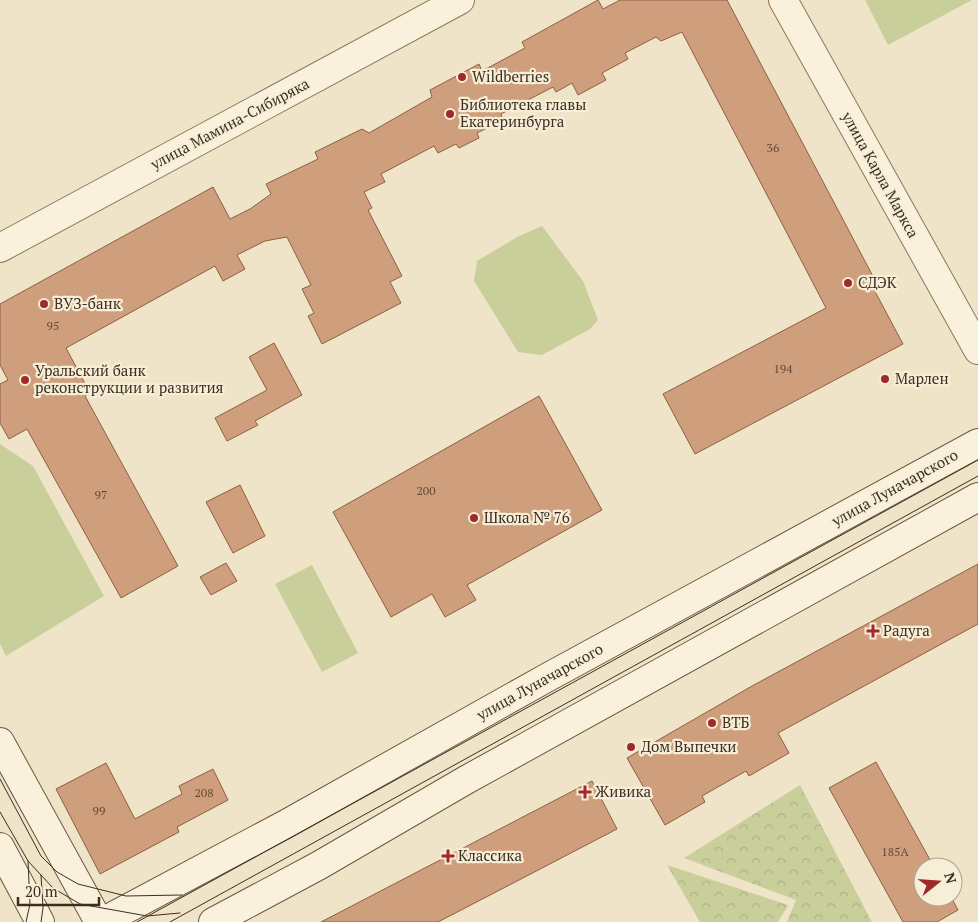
<svg xmlns="http://www.w3.org/2000/svg" width="978" height="922" font-family="'PT Serif',serif">
	<style>
		.forest { fill: url(#forest-crowns) }
		.park { fill: #c9cf9b }
		.building { fill: #cf9f7d; stroke: #8d5f41 }
		.lines { fill: none; stroke-linecap: round; stroke-linejoin: round }
		.street-casing { stroke: #8d765c; stroke-width: 30 }
		.secondary-casing { stroke: #6f573f; stroke-width: 30 }
		.street { stroke: #faf1dc; stroke-width: 28 }
		.secondary { stroke: #faf1dc; stroke-width: 28 }
		.tram { stroke: #3d2e20; stroke-width: 1 }
		.poi-dot { fill: #9e2a2b; stroke: #f7eed8; stroke-width: 2 }
		.labels { text-anchor: middle; stroke-width: 4.5; stroke-linejoin: round; paint-order: stroke }
		.number-label { font-size: 12px; fill: #624a37 }
		.poi-label { font-size: 15px; fill: #3d2e20; stroke: #f7eed8; text-anchor: start }
		.street-label { font-size: 15px; fill: #3d2e20; stroke: #f7eed8 }
	</style>
	<defs>
		<pattern id="forest-crowns" width="20" height="18" patternUnits="userSpaceOnUse" patternTransform="scale(1.25)"><rect width="20" height="18" fill="#c9cf9b"/><path d="M2 6a3 3 0 1 1 6 0M12 15a3 3 0 1 1 6 0" fill="none" stroke="#aeb285"/></pattern>
	</defs>
	<rect width="100%" height="100%" fill="#f0e4c8"/>
	<!-- forest -->
	<path class="forest" d="M800,785L872,922H787L796,900L684,858Z
		M667,865L788,905L778,922H700Z"/>
	<!-- park -->
	<path class="park" d="M865,0H972L888,45Z
		M542,226L583,281L598,320L590,329L542,355L518,352L474,281L477,261L517,237Z
		M0,444L33,466L104,596L6,656L0,644Z
		M312,565L358,653L322,672L275,584Z"/>
	<!-- building -->
	<path class="building" d="M598,0L603,9L620,0H727L876,282L871,284L903,344L695,454L663,394L826,308L682,32L661,41L656,37L625,53L628,59L602,73L606,80L578,95L572,83L556,92L553,87L501,114L503,120L477,133L479,138L459,148L456,144L438,153L434,146L381,174L385,182L364,192L372,208L368,210L402,276L390,282L401,303L322,344L308,316L314,313L302,289L311,285L287,237L265,241L237,255L245,269L223,281L215,266L66,348L90,393L85,396L178,566L121,598L27,429L9,439L0,423V384L8,380L0,365V304L213,187L230,219L250,209L271,194L266,184L318,159L315,152L362,129L369,133L432,97L430,90L479,64L482,71L525,48L522,42Z
		M274,343L302,395L255,421L258,425L227,441L215,418L267,390L249,357Z
		M539,396L602,510L467,585L476,600L445,617L432,594L391,617L333,512Z
		M240,485L265,536L233,553L206,502Z
		M226,563L237,581L211,595L200,577Z
		M978,564V624L778,733L789,753L749,776L746,771L702,796L705,802L665,825L627,758L752,686Z
		M876,762L934,867H923V897H951L958,910L937,922H903L829,788Z
		M106,763L135,819L182,794L179,786L213,769L228,800L177,827L179,832L100,874L56,789Z
		M592,781L617,829L521,879L438,922H321Z"/>
	<g class="lines">
		<!-- street casing -->
		<g class="street-casing">
			<path id="street" d="M783,0L978,350
				M0,248L460,0"/>
		</g>
		<!-- secondary casing -->
		<g class="secondary-casing">
			<path id="secondary" d="M0,742L99,922
				M0,847L40,922
				M102,922L286,824L550,676L978,443
				M213,922L318,866L466,780L978,497"/>
		</g>
		<!-- street -->
		<use href="#street" class="street"/>
		<!-- secondary -->
		<use href="#secondary" class="secondary"/>
		<!-- tram -->
		<path class="tram" d="M0,779L41,856L57,872L78,884L126,896L182,895
			M0,812L28,861L53,888L80,904L147,916L180,913
			M26,922L30,904L28,861
			M41,922L43,908L41,875
			M137,922L978,460
			M170,922L978,476"/>
	</g>
	<!-- markers -->
	<g class="poi-dot">
		<circle cx="462" cy="77" r="5"/>
		<circle cx="450" cy="114" r="5"/>
		<circle cx="848" cy="283" r="5"/>
		<circle cx="44" cy="304" r="5"/>
		<circle cx="885" cy="379" r="5"/>
		<circle cx="25" cy="380" r="5"/>
		<circle cx="474" cy="518" r="5"/>
		<path d="M870.5 623.5h5v5h5v5h-5v5h-5v-5h-5v-5h5z"/>
		<circle cx="712" cy="723" r="5"/>
		<circle cx="631" cy="747" r="5"/>
		<path d="M582.5 784.5h5v5h5v5h-5v5h-5v-5h-5v-5h5z"/>
		<path d="M445.5 848.5h5v5h5v5h-5v5h-5v-5h-5v-5h5z"/>
	</g>
	<g class="labels">
		<!-- number labels -->
		<g class="number-label">
			<text x="773" y="152">36</text>
			<text x="53" y="330">95</text>
			<text x="783" y="373">194</text>
			<text x="426" y="495">200</text>
			<text x="101" y="499">97</text>
			<text x="204" y="797">208</text>
			<text x="99" y="815">99</text>
			<text x="895" y="856">185А</text>
		</g>
		<!-- poi labels -->
		<g class="poi-label">
			<text x="472" y="82">Wildberries</text>
			<text x="460" y="110">Библиотека главы<tspan x="460" dy="17">Екатеринбурга</tspan></text>
			<text x="858" y="288">СДЭК</text>
			<text x="54" y="309">ВУЗ-банк</text>
			<text x="35" y="376">Уральский банк<tspan x="35" dy="17">реконструкции и развития</tspan></text>
			<text x="895" y="384">Марлен</text>
			<text x="484" y="523">Школа № 76</text>
			<text x="883" y="636">Радуга</text>
			<text x="722" y="728">ВТБ</text>
			<text x="641" y="752">Дом Выпечки</text>
			<text x="595" y="797">Живика</text>
			<text x="458" y="861">Классика</text>
		</g>
		<!-- street labels -->
		<g class="street-label">
			<text transform="translate(230 124) rotate(-28)" y="5">улица Мамина-Сибиряка</text>
			<text transform="translate(880 175) rotate(61)" y="5">улица Карла Маркса</text>
			<text transform="translate(895 488) rotate(-29)" y="5">улица Луначарского</text>
			<text transform="translate(540 682) rotate(-29)" y="5">улица Луначарского</text>
		</g>
	</g>
	<!-- north arrow -->
	<g transform="translate(938 882) rotate(73)"><circle r="24" fill="#f7eed8" stroke="#ada18e"/>
	<path d="M0-4L9 19L0 12L-9 19Z" fill="#9e2a2b"/>
	<text y="-8" font-size="14" font-weight="bold" text-anchor="middle" fill="#3d2e20">N</text>
	</g>
	<!-- scale -->
	<path d="M18 897v8h81v-8" fill="none" stroke="#3d2e20" stroke-width="2.5"/>
	<text x="25" y="897" font-size="15" fill="#3d2e20" stroke="#f7eed8" stroke-width="4" paint-order="stroke">20 m</text>
</svg>
